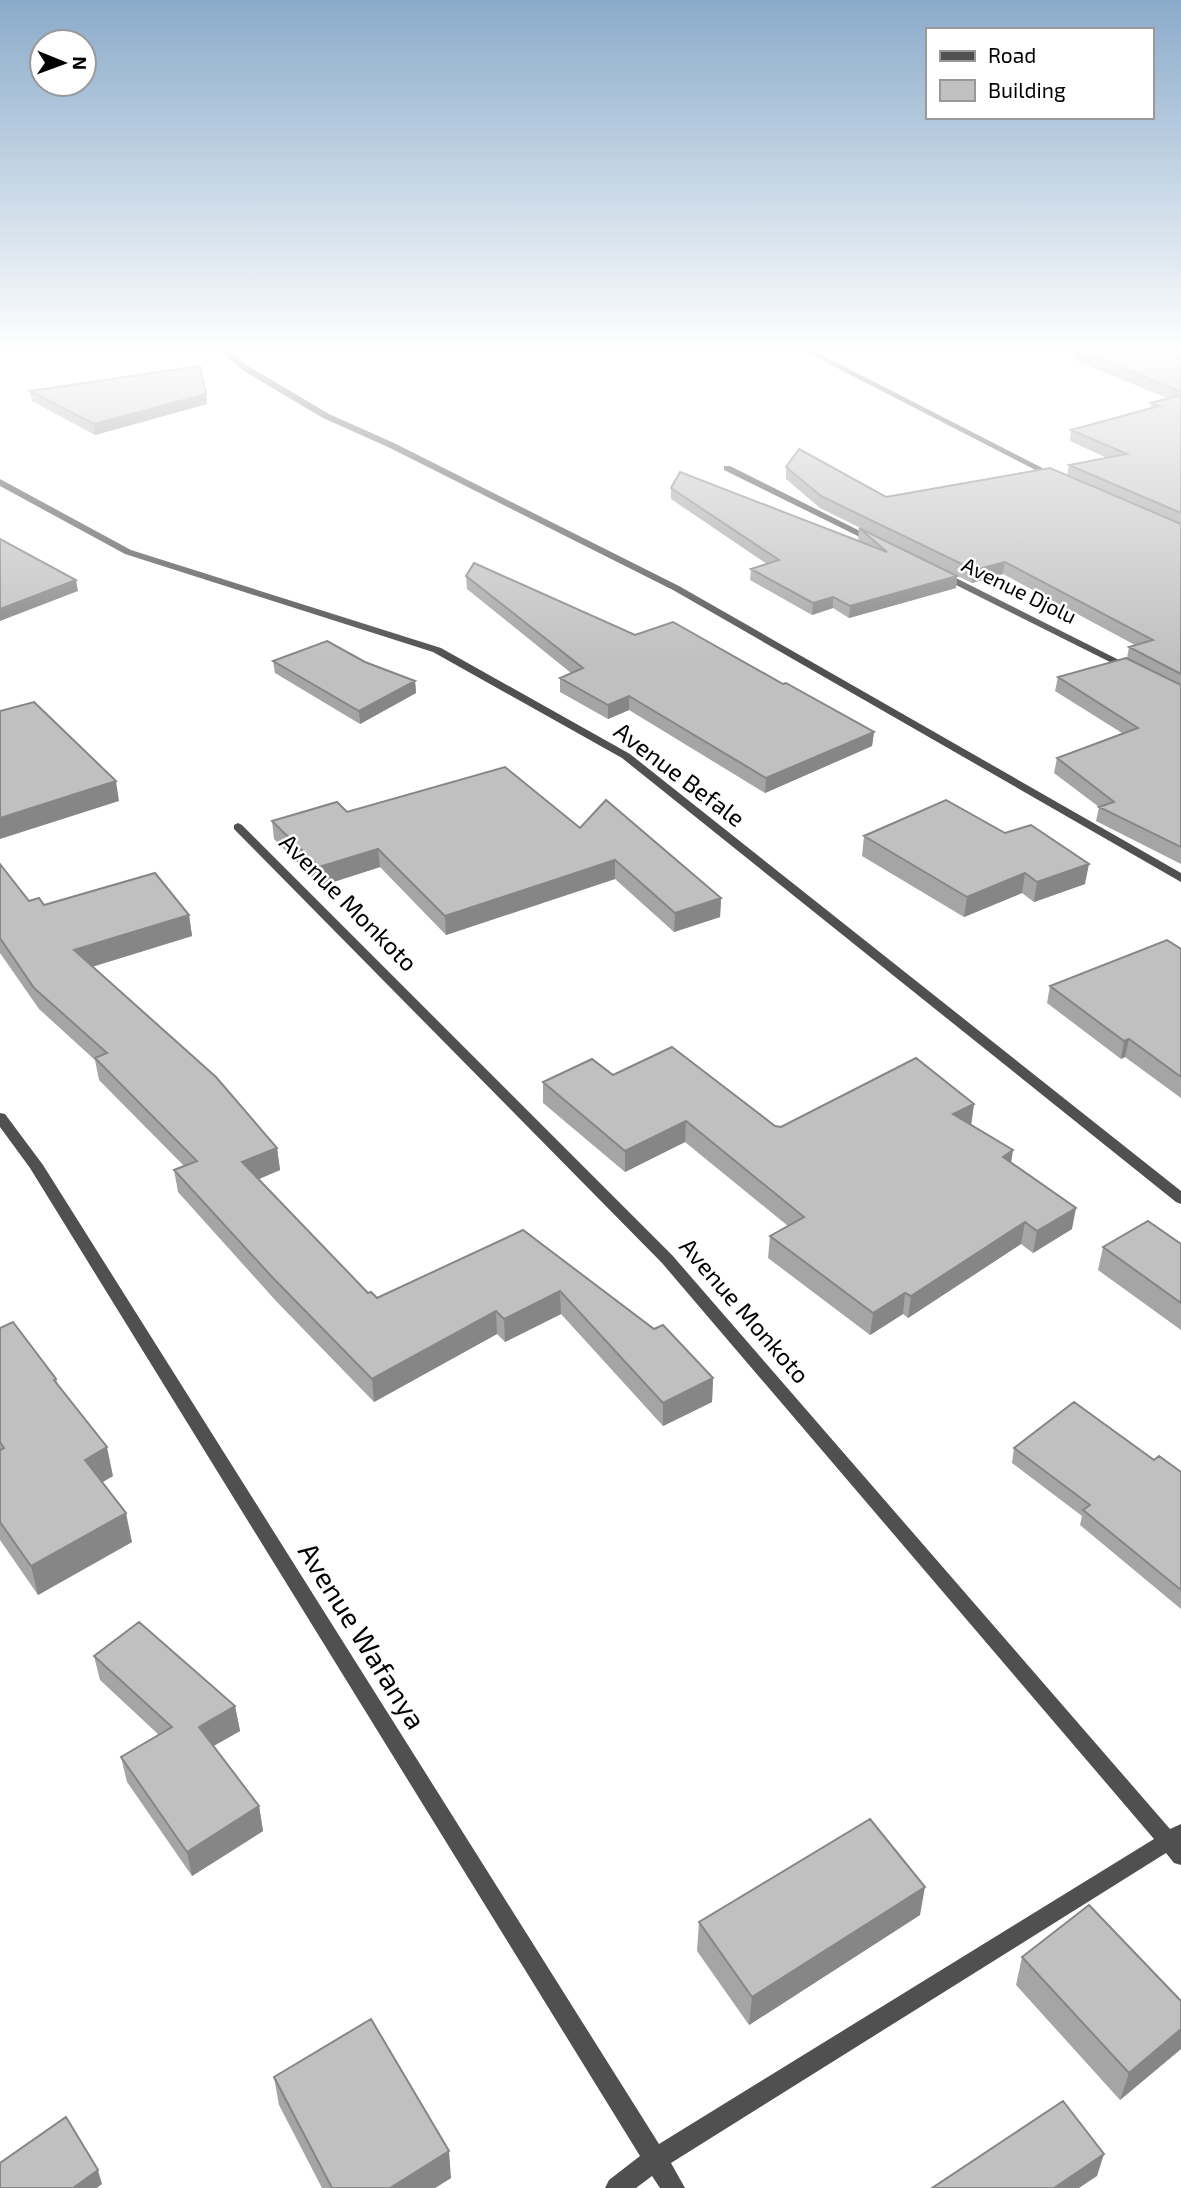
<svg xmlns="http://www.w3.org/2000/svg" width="1181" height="2188" font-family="'Exo 2',sans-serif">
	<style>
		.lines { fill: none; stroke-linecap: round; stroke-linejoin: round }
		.minor { fill: #505050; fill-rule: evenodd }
		.wall { fill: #a5a5a5 }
		.shaded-wall { fill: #868686 }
		.building { fill: #c0c0c0; stroke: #868686; stroke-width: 2 }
		.labels { text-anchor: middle; stroke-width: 5; stroke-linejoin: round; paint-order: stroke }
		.far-street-label { font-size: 21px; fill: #000; stroke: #fff }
		.street-label { font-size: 24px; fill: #000; stroke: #fff }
		.near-street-label { font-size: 28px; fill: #000; stroke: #fff }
	</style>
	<rect width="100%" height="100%" fill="#fff"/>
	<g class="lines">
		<!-- minor -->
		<path class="minor" d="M222,352H231L248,366L329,414L394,443L679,586L1181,873V882L673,590L388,447L323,418L242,370Z
			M806,352H816L1062,478L1055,480Z
			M724,466H730L878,540L870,542L724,470Z
			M0,479L131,550L441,648L630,754L1181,1191V1204L1176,1202L622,758L433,652L125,554L0,486Z
			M938,572H944L1135,668L1134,670H1126L938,576Z
			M238,823L242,825L672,1255L1170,1829L1181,1824V1865L1174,1863L1166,1853L671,2163L685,2188H660L652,2176L636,2188H605L609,2180L640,2156L30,1168L0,1127V1113L5,1114L43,1165L659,2144L1154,1839L662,1263L234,829V825Z"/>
	</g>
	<!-- wall -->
	<path class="wall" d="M1073,352H1181V864L1096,821L1099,807L1054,773L1057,758L1122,733L1055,691L1058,677L1127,658L1129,647L1135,645L1003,574L972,583L820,508L786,479V467L886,497L1067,475L1069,465L1107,458L1070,441L1071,430L1151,408V403L1167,398L1074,360Z
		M30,391L207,404L95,435L32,401Z
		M671,488L860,541L858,539L859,528L957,576L956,588L849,618L833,608L812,615L750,580L751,569L767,564L671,499Z
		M466,576L635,635L783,684L874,732L872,746L765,793L629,710L608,719L560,692V678L571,673L467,589Z
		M273,661L365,662L415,681L416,693L360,724L275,673Z
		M347,812L580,828L721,898L720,917L674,932L615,879L446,935L380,867L321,886L274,839L272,821Z
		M864,836L1085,884L1034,902L1022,893L964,917L862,856Z
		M0,864L29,901L44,905L189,915L192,936L92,967L277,1148L280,1170L258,1179L368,1293L377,1298L523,1230L713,1378L712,1402L663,1426L561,1314L505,1342L497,1334L374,1402L276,1301L178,1192L174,1170L184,1166L99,1080L95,1060L39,1009L0,953Z
		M1181,949V1098L1125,1057L1121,1059L1047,1003L1050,986Z
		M613,1075L781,1127L974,1104L971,1125L1011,1162L1072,1229L1033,1253L1021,1244L908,1318L903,1314L870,1335L768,1258L770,1236L788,1226L685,1142L625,1172L543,1103V1082Z
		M1181,1244V1330L1098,1270L1103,1247Z
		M0,1328L56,1379L58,1385L113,1476L102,1482L132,1542L38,1595L0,1540Z
		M1014,1448L1154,1460L1181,1472V1609L1080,1525L1082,1516L1012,1463Z
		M94,1656L235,1706L240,1731L214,1746L259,1806L263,1831L192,1876L127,1782L121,1757L159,1735L100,1680Z
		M920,1915L749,2025L697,1951L699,1922Z
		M1022,1957L1181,2001V2049L1120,2100L1016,1985Z
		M274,2077L451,2178L435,2188H322L279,2105Z"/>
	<!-- shaded-wall -->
	<path class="shaded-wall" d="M206,394L207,404L95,435L94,424Z
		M1005,562L1003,574L972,583L974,570Z
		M957,576L956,588L849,618L850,606Z
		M76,580L78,591L0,621V609Z
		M833,597V608L812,615L813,603Z
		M415,681L416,693L360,724L359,711Z
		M629,696V710L608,719V705Z
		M874,732L872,746L765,793L766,778Z
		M116,781L119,801L0,839V818Z
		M378,849L380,867L321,886L319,867Z
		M615,860V879L446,935L445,916Z
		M1089,864L1085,884L1034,902L1037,882Z
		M1025,873L1022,893L964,917L967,897Z
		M721,898L720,917L674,932L675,913Z
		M189,915L192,936L78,971L74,950Z
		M1129,1039L1125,1057L1121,1059L1124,1041Z
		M974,1104L971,1125L953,1114Z
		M686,1121L685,1142L625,1172V1151Z
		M277,1148L280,1170L245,1185L242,1162Z
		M1013,1150L1010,1171L1003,1157Z
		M1076,1208L1072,1229L1033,1253L1037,1231Z
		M1025,1222L1021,1244L908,1318L911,1296Z
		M560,1291L561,1314L505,1342L504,1319Z
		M905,1293L903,1314L870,1335L873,1313Z
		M496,1311L497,1334L374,1402L372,1379Z
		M713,1378L712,1402L663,1426V1403Z
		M107,1447L113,1476L91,1489L85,1460Z
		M126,1513L132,1542L38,1595L31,1566Z
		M235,1706L240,1731L204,1751L199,1727Z
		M259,1806L263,1831L192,1876L187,1852Z
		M925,1887L920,1915L749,2025L752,1997Z
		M1181,2029V2049L1120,2100L1129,2073Z
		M449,2151L451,2178L435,2188H390Z
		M1104,2154L1097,2176L1079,2188H1054Z
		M98,2170L102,2184L97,2188H73Z"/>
	<!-- building -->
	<path class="building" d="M1084,352H1177L1181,354V392Z
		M200,366L206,394L94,424L30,391Z
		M1181,395V513L1069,465L1127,454L1071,430L1159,406L1151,403Z
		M799,449L886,497L1050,468L1181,524V674L1129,647L1153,640L1005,562L974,570L821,496L786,467Z
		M680,472L887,552L859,528L957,576L850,606L833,597L813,603L751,569L779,560L671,488Z
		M0,539L76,580L0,609Z
		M474,563L635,635L673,622L783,684L786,683L874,732L766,778L629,696L608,705L560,678L583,668L466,576Z
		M327,641L365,662L415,681L359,711L273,661Z
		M1126,658L1181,685V847L1099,807L1114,802L1057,758L1138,728L1058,677Z
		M34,702L116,781L0,818V711Z
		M505,767L580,828L606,800L721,898L675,913L615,860L445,916L378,849L319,867L272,821L337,802L347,812Z
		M946,800L1005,833L1031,825L1089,864L1037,882L1025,873L967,897L864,836Z
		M0,864L29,901L39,898L44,905L155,873L189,915L74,950L216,1077L277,1148L242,1162L368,1293L371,1292L377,1298L523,1230L654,1329L663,1325L713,1378L663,1403L560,1291L504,1319L496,1311L372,1379L273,1278L174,1170L197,1161L95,1058L107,1053L34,988L0,938Z
		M1167,940L1181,949V1077L1129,1039L1124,1041L1050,986Z
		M672,1047L775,1126L781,1127L916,1058L974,1104L953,1114L1013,1150L1003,1157L1076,1208L1037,1231L1025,1222L911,1296L905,1293L873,1313L770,1236L804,1217L686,1121L625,1151L543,1082L592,1059L613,1075Z
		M1148,1221L1181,1244V1303L1103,1247Z
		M13,1322L56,1379L54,1380L107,1447L85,1460L126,1513L31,1566L0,1522V1450L4,1448L0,1442V1328Z
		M1074,1402L1154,1460L1159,1456L1181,1472V1590L1083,1510L1090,1505L1014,1448Z
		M139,1622L235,1706L199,1727L259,1806L187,1852L121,1757L172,1727L94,1656Z
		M870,1819L925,1887L752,1997L699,1922Z
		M1089,1905L1181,2001V2029L1129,2073L1022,1957Z
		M371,2019L449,2151L390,2188H332L274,2077Z
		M1063,2101L1104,2154L1054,2188H932Z
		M66,2117L98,2170L73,2188H0V2163Z"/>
	<!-- sky -->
	<linearGradient id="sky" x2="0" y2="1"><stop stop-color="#8aabca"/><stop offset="0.53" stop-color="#fff"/><stop offset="1" stop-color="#fff" stop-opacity="0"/></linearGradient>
	<rect width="1181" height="659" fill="url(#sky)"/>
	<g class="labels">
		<!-- far-street labels -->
		<g class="far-street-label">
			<text transform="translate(1019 591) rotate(26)" y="7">Avenue Djolu</text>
		</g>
		<!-- street labels -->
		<g class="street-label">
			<text transform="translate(679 775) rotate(37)" y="8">Avenue Befale</text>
			<text transform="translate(348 903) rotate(45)" y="8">Avenue Monkoto</text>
			<text transform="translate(744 1311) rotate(49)" y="8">Avenue Monkoto</text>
		</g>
		<!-- near-street labels -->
		<g class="near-street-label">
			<text transform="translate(362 1636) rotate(58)" y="10">Avenue Wafanya</text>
		</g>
	</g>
	<!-- legend -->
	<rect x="926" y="28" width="228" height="91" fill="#ffffff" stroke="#999999" stroke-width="2"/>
	<rect x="940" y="51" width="35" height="10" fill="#505050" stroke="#999999" stroke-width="2"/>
	<text x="988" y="63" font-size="21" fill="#000000">Road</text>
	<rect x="940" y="80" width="35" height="21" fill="#c0c0c0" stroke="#999999" stroke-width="2"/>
	<text x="988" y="98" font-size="21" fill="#000000">Building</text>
	<!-- north arrow -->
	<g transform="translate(63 63) rotate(91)"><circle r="33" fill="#ffffff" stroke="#999999" stroke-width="2"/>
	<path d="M0-5L12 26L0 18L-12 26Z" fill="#000000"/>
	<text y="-10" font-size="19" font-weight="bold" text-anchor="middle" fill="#000000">N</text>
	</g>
</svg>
